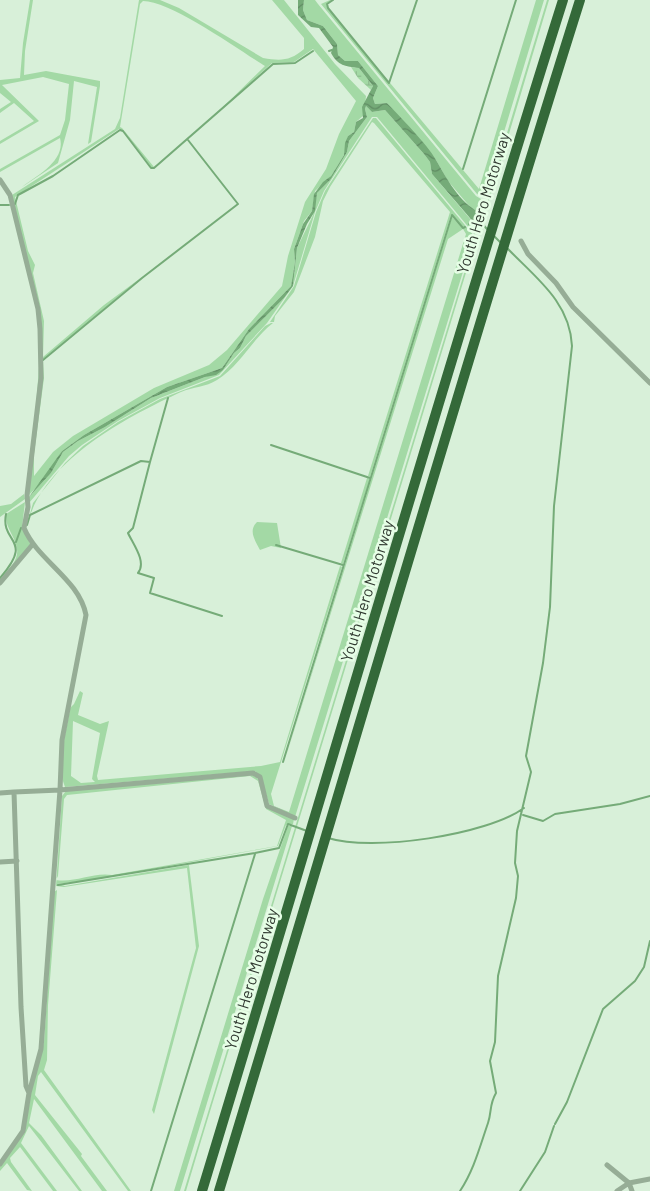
<svg xmlns="http://www.w3.org/2000/svg" width="650" height="1191" font-family="Barlow,sans-serif">
	<style>
		.grass { fill: #a3d9a5; fill-rule: evenodd }
		.wetland { fill: url(#wetland-marsh) }
		.water { fill: url(#water-waves) }
		.lines { fill: none; stroke-linecap: round; stroke-linejoin: round }
		.stream { stroke: #75ab78; stroke-width: 2 }
		.minor { stroke: #96ad96; stroke-width: 5 }
		.motorway { stroke: #346939; stroke-width: 10 }
		.labels { text-anchor: middle; stroke-width: 5; stroke-linejoin: round; paint-order: stroke }
		.street-label { font-size: 16px; fill: #303930; stroke: #e6fee6 }
	</style>
	<defs>
		<pattern id="wetland-marsh" width="20" height="14" patternUnits="userSpaceOnUse" patternTransform="scale(1.25)"><rect width="20" height="14" fill="#a3d9a5"/><path d="M1 5h8M5 5V1M11 12h8M15 12V8" fill="none" stroke="#8dbb8e"/></pattern>
		<pattern id="water-waves" width="16" height="10" patternUnits="userSpaceOnUse" patternTransform="scale(1.25)"><rect width="16" height="10" fill="#75ab78"/><path d="M0 5q4-4 8 0t8 0" fill="none" stroke="#608c63"/></pattern>
	</defs>
	<rect width="100%" height="100%" fill="#d8f0d9"/>
	<!-- grass -->
	<path class="grass" d="M30,0H33L25,51L24,75L46,71L100,81V86L91,142L88,144L97,87L74,81L70,120L58,163L22,187C36,176 66,161 60,138L0,172V169L60,135L65,120L69,84L43,77L2,85L39,121L0,144V141L34,121L14,103L0,113V109L11,102L0,93V80L20,78L23,43Z
		M139,0H160L179,8L263,58C281,61 290,61 304,49V38L272,0H284L335,64L366,96L364,115L356,122L354,132L348,136L344,155L331,176L315,191L312,211L304,221L294,249L295,262L291,286L249,329L222,368L167,387L84,435L62,451L46,477L29,495L42,329L12,195L115,129L120,118ZM143,1C171,1 239,50 265,66L217,113L272,63L294,62L313,49L356,101L339,134L326,169L305,202L288,256L282,286L227,350L209,365L154,388L73,436L53,452L34,476V454L44,378L43,359L142,277L104,305L43,357L44,321L33,273L35,265L28,251L15,197L119,129L124,131L151,167H154L122,128L120,127L140,4Z
		M304,0H315L318,4L476,196L486,202L482,214L471,208L448,181L436,160L387,103L375,104L373,98L378,86L358,61H345L338,55L337,44L323,26L307,20L303,10Z
		M330,0H332L326,4L328,9L479,189L536,0H544L484,198L477,194L321,4Z
		M547,0H549L488,204V196Z
		M366,106L372,112L385,110L424,154L430,162L432,174L477,227L475,235L377,117H372L324,191L315,212L293,286L267,323L219,375L160,398L118,421L82,445L69,456L29,503V497L51,473L63,452L78,441L105,427L151,398L223,370L234,353L240,348L246,336L284,298L293,286L297,248L313,215L317,193L331,179L347,152L349,141L367,117L365,109Z
		M373,118H376L474,236L295,817L269,804L261,776L255,771L65,787C55,762 67,733 70,708L74,704L80,691L83,693L78,715L100,724L109,721L97,776L98,780L261,766L280,762L340,566L342,567L271,794L274,806L289,812L466,234L463,229L448,239L284,763L452,217L463,229L466,226L463,227L451,215L370,477L368,476L450,212L374,123L372,122L330,187L323,201L315,237L294,292L275,316L274,322H270L294,286L316,212L325,191ZM73,721L100,733L92,779L95,782L81,783L71,776Z
		M476,240L201,1141L186,1191H184L470,254Z
		M271,323H273C252,339 240,366 217,380C206,387 193,387 181,392C125,418 44,460 27,525L33,503L65,463L83,446L118,422L160,399L220,376L265,326Z
		M367,478L370,479L343,564L341,563Z
		M24,494L25,499L0,517V506L11,504Z
		M25,502L22,528L31,545L0,581C3,572 13,567 16,558C22,542 4,530 6,514Z
		M257,522L277,523L281,548L271,546L260,550C255,540 248,531 257,522Z
		M253,775L258,779L267,806L294,819L293,824L286,825L278,846L104,878L57,884L65,886L189,865L199,946L154,1114L152,1110L196,948L187,868L64,887L56,886L62,796L66,791ZM250,776L258,781L266,809L286,820L277,846L112,875C93,872 75,883 56,880L58,876L64,799L67,795Z
		M288,826H292L180,1191H174L263,899Z
		M57,890L48,1005L47,1060L44,1070L131,1191H128L41,1072L38,1076L35,1095L82,1154L81,1156L107,1191H102L34,1099L29,1123L41,1135L82,1191H79L29,1126L21,1143L57,1191H53L20,1147L10,1158L11,1162L32,1191L27,1190L7,1163L0,1171V1167L25,1130L31,1093L44,1042L54,892Z"/>
	<!-- wetland -->
	<path class="wetland" d="M351,67L359,68L373,86L371,90L358,78Z"/>
	<!-- water -->
	<path class="water" d="M298,0H304L303,10L307,20L323,26L337,44L338,55L345,61H358L378,86L373,98L375,104L387,103C400,117 427,144 436,160C447,179 459,202 480,213L476,225L432,174L430,162L424,154L385,110L372,112L366,106L365,109L367,117L349,141L347,152L331,179L317,193L315,211L307,224L297,248L293,286L284,298L246,336L240,348L234,353L223,370L216,375L205,377L151,398L105,427L78,441L63,452L51,473L29,497L62,451L84,435L167,387L222,368L249,329L291,286L295,262L294,249L303,224L312,211L314,194L323,182L331,176L344,155L345,143L348,136L354,132L356,122L363,118L362,107L373,86L359,68C345,66 338,66 331,53L333,47L319,28L311,27L298,15Z"/>
	<g class="lines">
		<!-- stream -->
		<path class="stream" d="M333,0L327,4L328,8L389,83L417,0
			M329,51L332,50
			M463,169L516,0
			M15,204L18,195L53,176L120,130L123,131L151,168H154L273,64L295,63L313,51
			M0,205H9
			M477,218L487,229
			M469,224L472,221
			M494,236L501,243
			M43,360L142,278L238,204L188,140
			M271,445L370,478
			M150,462L133,528L128,533C133,544 147,562 138,573L154,578L150,593L222,616
			M27,525L30,515L141,461L150,462L168,398
			M16,542L21,528
			M276,545L343,565
			M0,578C35,538 0,544 6,514
			M283,762L452,215L463,228L465,227
			M523,815L543,821L555,814L620,804L650,796
			M328,838C372,852 487,835 524,808
			M58,885L255,853L279,848L288,824L307,831
			M555,1124L567,1102L603,1009L635,981L644,967L650,941
			M151,1191L255,854
			M460,1191C474,1170 480,1146 488,1123C492,1111 489,1105 496,1093L490,1061L495,1042L498,976L516,898L518,876L515,863L517,831L531,772L526,756L543,663L550,607L554,506L572,346C570,302 536,278 507,248
			M520,1191L545,1152L554,1126"/>
		<!-- minor -->
		<path class="minor" d="M0,180L10,195L38,309L40,329L41,378L27,495L28,507L24,528C38,561 79,579 86,615L62,740L60,790L14,792L21,1007L26,1086L29,1093
			M521,241L528,254L556,283L573,307L650,383
			M0,583L33,544
			M0,793L14,792
			M0,862L17,861
			M0,1164L23,1131L29,1093L41,1049L60,790L253,773L260,777L267,806L295,818
			M607,1165L629,1183L632,1191
			M617,1191L629,1183L650,1179"/>
		<!-- motorway -->
		<path class="motorway" d="M202,1191C323,794 438,396 563,0
			M219,1191C340,794 455,396 580,0"/>
	</g>
	<g class="labels">
		<!-- street labels -->
		<g class="street-label">
			<text transform="translate(483 203) rotate(-73)" y="6">Youth Hero Motorway</text>
			<text transform="translate(367 591) rotate(-73)" y="6">Youth Hero Motorway</text>
			<text transform="translate(251 979) rotate(-73)" y="6">Youth Hero Motorway</text>
		</g>
	</g>
</svg>
